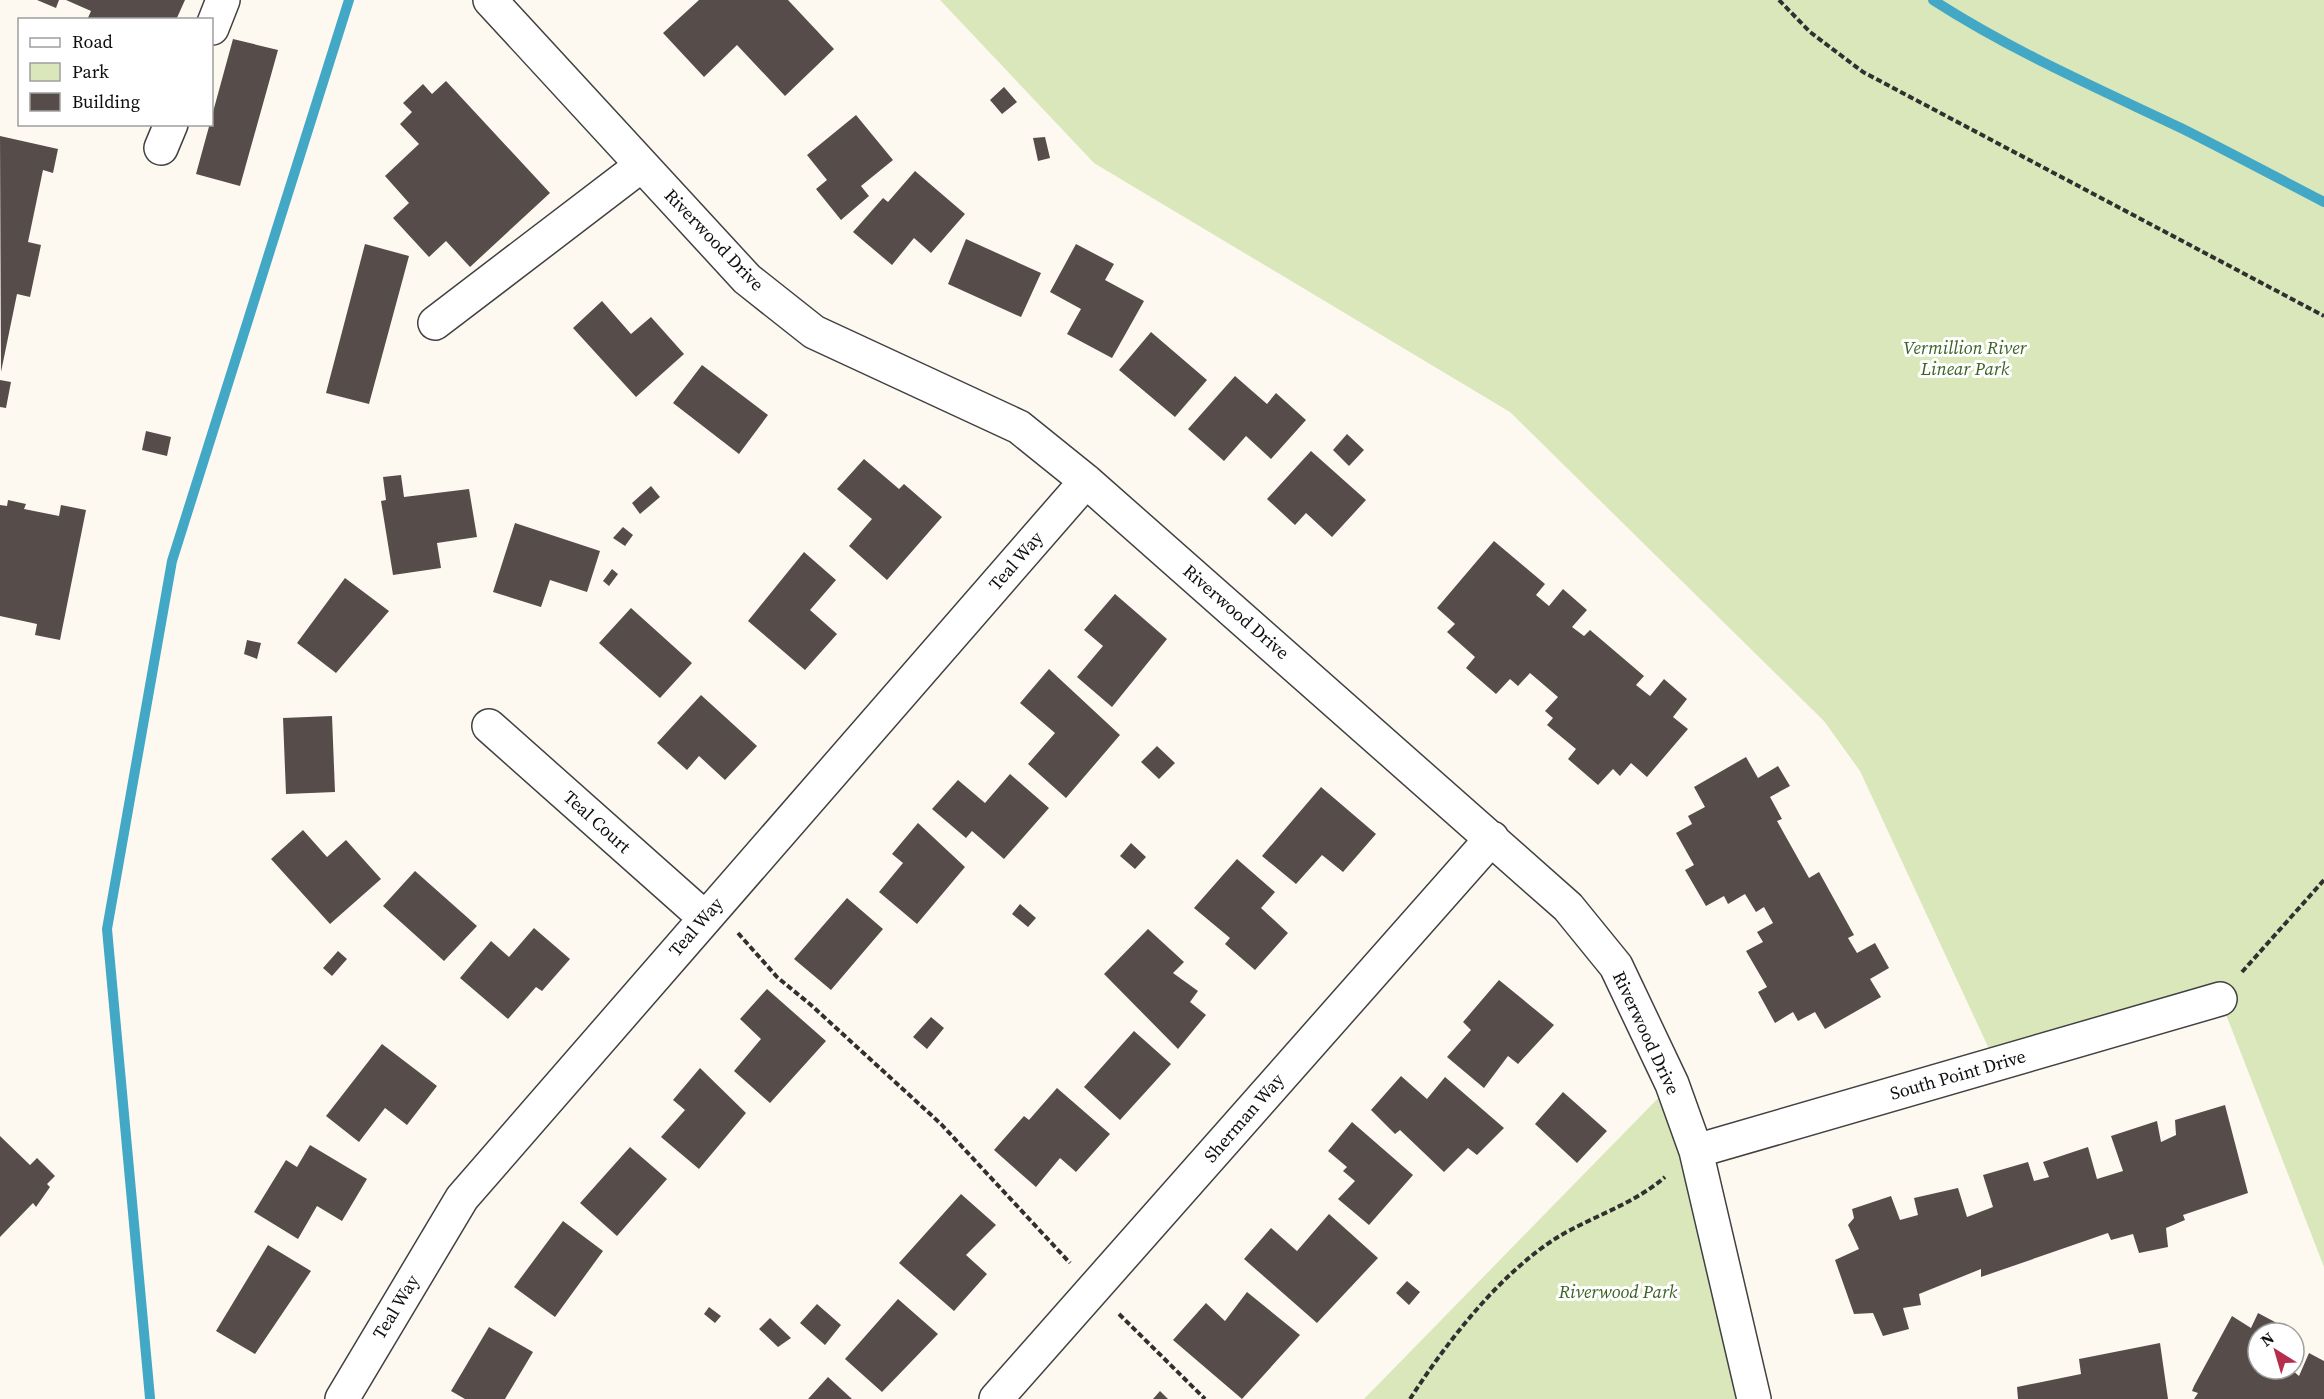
<svg xmlns="http://www.w3.org/2000/svg" width="2324" height="1399" font-family="'Source Serif 4',serif">
	<style>
		.green { fill: #d9e7bb }
		.lines { fill: none; stroke-linecap: round; stroke-linejoin: round }
		.stream { stroke: #43a8c5; stroke-width: 10 }
		.building { fill: #564d4b }
		.minor-casing { stroke: #414141; stroke-width: 36 }
		.path { stroke: #303030; stroke-width: 4; stroke-dasharray: 6 3; stroke-linecap: butt }
		.minor { stroke: #fff; stroke-width: 33 }
		.labels { text-anchor: middle; stroke-width: 6; stroke-linejoin: round; paint-order: stroke }
		.street-label { font-size: 18px; fill: #0e0e0e; stroke: #fff }
		.park-label { font-size: 18px; font-style: italic; fill: #3b6222; stroke: #fff }
	</style>
	<rect width="100%" height="100%" fill="#fef9f0"/>
	<!-- green -->
	<path class="green" d="M940,0H2324V1267L2220,999L1996,1064L1860,771L1824,721L1510,412L1094,163Z
		M1672,1084L1754,1399H1364Z"/>
	<g class="lines">
		<!-- stream -->
		<path class="stream" d="M1933,0C2012,51 2097,88 2181,128C2229,152 2276,177 2324,202
			M150,1398L107,929L172,561L349,0"/>
	</g>
	<!-- building -->
	<path class="building" d="M37,0H59L56,8Z
		M66,0H185L176,20H87L91,11Z
		M699,0H788L834,49L785,96L737,45L704,77L663,33Z
		M233,39L278,50L240,186L196,174Z
		M446,81L550,193L470,267L446,241L429,257L393,218L409,203L385,176L419,144L400,124L412,112L403,103L423,84L432,94Z
		M1004,87L1017,102L1002,114L990,100Z
		M856,115L893,160L861,186L869,196L841,220L816,189L827,180L807,155Z
		M0,136L58,149L53,173L43,170L28,242L41,245L30,297L17,294L1,372Z
		M1045,137L1050,158L1038,161L1033,138Z
		M915,171L965,214L931,253L914,238L892,265L853,232L883,198L888,202Z
		M966,239L1041,273L1021,317L948,284Z
		M365,244L409,256L369,404L326,393Z
		M1076,244L1114,264L1105,280L1144,301L1112,358L1067,334L1081,309L1050,292Z
		M602,301L631,334L651,317L684,354L636,397L573,328Z
		M1151,332L1207,380L1175,417L1119,370Z
		M702,365L768,415L739,454L673,403Z
		M1235,376L1267,404L1276,393L1306,420L1271,459L1246,436L1224,461L1188,429Z
		M0,380L11,382L6,408L0,407Z
		M146,431L171,437L167,456L142,450Z
		M1347,434L1364,450L1349,466L1333,450Z
		M1311,451L1366,500L1332,537L1306,513L1295,525L1267,499Z
		M864,459L899,489L904,484L942,517L887,580L849,546L872,519L837,489Z
		M401,475L404,497L469,489L477,537L437,543L441,568L393,575L381,501L386,500L383,477Z
		M651,486L660,497L640,514L632,503Z
		M8,500L26,504L24,509L59,516L61,505L86,510L60,640L35,635L37,624L0,616V505L7,506Z
		M515,523L600,551L587,592L550,580L541,607L493,592Z
		M623,527L633,535L625,546L613,538Z
		M1494,541L1545,584L1536,595L1549,606L1563,589L1587,610L1572,627L1584,636L1590,630L1644,676L1636,685L1650,696L1664,679L1687,699L1673,717L1688,729L1647,777L1631,763L1620,776L1613,769L1598,785L1568,759L1576,749L1547,725L1553,718L1545,711L1558,697L1530,673L1518,686L1510,679L1496,694L1466,668L1475,657L1447,632L1455,624L1437,608Z
		M804,552L836,580L810,610L837,634L805,670L748,621Z
		M612,569L618,574L609,586L603,581Z
		M345,578L389,611L336,673L297,643Z
		M1115,594L1167,639L1112,707L1077,677L1103,646L1084,630Z
		M631,608L692,663L660,698L599,643Z
		M247,640L261,643L257,659L244,654Z
		M1049,669L1120,735L1066,798L1028,764L1055,733L1020,703Z
		M701,695L757,746L725,780L699,756L687,770L657,743Z
		M332,716L335,792L286,794L283,718Z
		M1157,746L1175,763L1159,779L1141,762Z
		M1746,757L1758,778L1778,766L1790,786L1770,797L1782,819L1777,821L1809,878L1819,872L1854,935L1848,938L1857,953L1875,943L1889,968L1870,979L1881,997L1825,1029L1815,1012L1798,1021L1793,1012L1775,1023L1758,992L1767,987L1746,951L1763,942L1757,932L1773,923L1764,907L1756,912L1745,894L1728,904L1724,896L1706,906L1685,870L1694,865L1676,833L1692,824L1688,816L1705,807L1694,787Z
		M1010,774L1049,808L1004,859L972,831L966,838L932,809L958,780L985,803Z
		M1321,787L1376,834L1343,872L1322,855L1296,884L1262,856Z
		M918,823L965,867L917,924L879,892L903,863L892,854Z
		M303,830L327,857L346,840L381,879L330,924L271,859Z
		M1131,843L1146,857L1135,869L1120,856Z
		M1237,859L1275,892L1261,908L1288,933L1255,970L1225,944L1230,938L1194,908Z
		M415,871L477,926L444,961L383,906Z
		M847,898L883,929L831,990L794,959Z
		M1020,904L1036,918L1028,927L1012,914Z
		M534,928L570,959L542,991L536,987L508,1019L460,978L491,941L509,957Z
		M1148,929L1184,962L1173,973L1198,991L1190,1002L1206,1015L1178,1049L1104,974Z
		M338,951L347,959L332,976L323,968Z
		M1499,980L1554,1025L1518,1064L1508,1056L1484,1088L1447,1057L1471,1030L1463,1022Z
		M767,989L826,1041L770,1103L734,1071L761,1039L740,1019Z
		M931,1017L944,1028L927,1049L913,1037Z
		M1134,1031L1171,1064L1120,1120L1084,1087Z
		M382,1044L437,1086L407,1125L385,1108L359,1142L326,1116Z
		M700,1068L746,1113L699,1169L661,1137L685,1110L673,1100Z
		M1401,1076L1427,1099L1445,1077L1504,1128L1477,1155L1468,1148L1444,1172L1400,1130L1395,1134L1371,1110Z
		M1057,1088L1110,1134L1076,1172L1060,1158L1036,1187L994,1150L1024,1116L1029,1120Z
		M1563,1092L1607,1131L1577,1163L1535,1124Z
		M2225,1105L2248,1193L2183,1215L2185,1220L2166,1228L2168,1247L2139,1253L2133,1234L2111,1240L2108,1233L1981,1277V1269L1919,1294L1921,1305L1903,1308L1909,1329L1883,1336L1873,1313L1854,1314L1835,1260L1859,1249L1848,1225L1854,1218L1852,1209L1891,1196L1900,1220L1918,1215L1914,1198L1958,1188L1967,1217L1993,1207L1983,1175L2028,1162L2034,1181L2049,1177L2043,1162L2088,1147L2097,1179L2123,1171L2111,1136L2157,1121L2161,1142L2176,1135L2175,1120Z
		M1352,1122L1413,1175L1369,1225L1338,1199L1355,1181L1343,1171L1347,1167L1328,1151Z
		M0,1136L30,1165L37,1158L55,1176L47,1184L50,1187L36,1207L33,1203L0,1237Z
		M310,1145L367,1179L342,1221L317,1206L298,1239L254,1212L286,1160L297,1167Z
		M630,1147L667,1179L617,1236L580,1203Z
		M961,1194L996,1225L966,1255L987,1274L954,1311L899,1263Z
		M1329,1214L1378,1258L1317,1323L1244,1259L1271,1228L1297,1251Z
		M563,1221L603,1251L555,1317L514,1287Z
		M268,1245L311,1271L255,1354L216,1331Z
		M1407,1281L1420,1292L1409,1305L1396,1293Z
		M1247,1292L1300,1335L1242,1399L1173,1340L1206,1303L1225,1321Z
		M898,1299L938,1334L882,1392L845,1359Z
		M817,1304L841,1325L825,1345L800,1323Z
		M709,1307L721,1316L715,1323L704,1314Z
		M2258,1313L2288,1329L2286,1333H2258V1369H2291L2299,1376L2309,1353L2324,1361V1399H2194L2198,1393L2192,1391L2194,1386L2232,1316L2251,1328Z
		M770,1318L791,1338L778,1347L759,1329Z
		M489,1327L533,1352L505,1399H465L451,1391Z
		M2160,1343L2168,1399H2018L2017,1387L2081,1374L2079,1359Z
		M828,1377L852,1399H808Z
		M1160,1391L1168,1399H1153Z"/>
	<g class="lines">
		<!-- minor casing -->
		<g class="minor-casing">
			<path id="minor" d="M490,0L747,279L814,332L1019,427L1086,481L1568,907L1616,966L1672,1084L1696,1151L1754,1399
				M212,28L223,0
				M161,148L171,124
				M435,323L642,165
				M489,726L705,918
				M1696,1151L2220,999
				M342,1399L462,1198L1086,481
				M996,1399L1492,838"/>
		</g>
		<!-- path -->
		<path class="path" d="M1779,0L1810,32L1863,72L2324,316
			M738,933L777,977L811,1005L941,1124L1070,1263
			M2242,972L2324,880
			M1119,1314L1205,1399
			M1410,1399C1446,1343 1500,1273 1558,1237C1593,1216 1634,1204 1665,1177"/>
		<!-- minor -->
		<use href="#minor" class="minor"/>
	</g>
	<g class="labels">
		<!-- street labels -->
		<g class="street-label">
			<text transform="translate(714 240) rotate(46)" y="6">Riverwood Drive</text>
			<text transform="translate(1016 561) rotate(-49)" y="6">Teal Way</text>
			<text transform="translate(1236 612) rotate(41)" y="6">Riverwood Drive</text>
			<text transform="translate(597 822) rotate(42)" y="6">Teal Court</text>
			<text transform="translate(696 927) rotate(-49)" y="6">Teal Way</text>
			<text transform="translate(1646 1033) rotate(65)" y="6">Riverwood Drive</text>
			<text transform="translate(1958 1075) rotate(-16)" y="6">South Point Drive</text>
			<text transform="translate(1244 1118) rotate(-49)" y="6">Sherman Way</text>
			<text transform="translate(396 1307) rotate(-59)" y="6">Teal Way</text>
		</g>
		<!-- park labels -->
		<g class="park-label">
			<text x="1965" y="354">Vermillion River<tspan x="1965" dy="21">Linear Park</tspan></text>
			<text x="1618" y="1298">Riverwood Park</text>
		</g>
	</g>
	<!-- legend -->
	<rect x="18" y="18" width="195" height="108" fill="#ffffff" stroke="#9f9f9f" stroke-width="1.5"/>
	<rect x="30" y="38" width="30" height="9" fill="#ffffff" stroke="#9f9f9f" stroke-width="1.5"/>
	<text x="72" y="48" font-size="18" fill="#0e0e0e">Road</text>
	<rect x="30" y="63" width="30" height="18" fill="#d9e7bb" stroke="#9f9f9f" stroke-width="1.5"/>
	<text x="72" y="78" font-size="18" fill="#0e0e0e">Park</text>
	<rect x="30" y="93" width="30" height="18" fill="#564d4b" stroke="#9f9f9f" stroke-width="1.5"/>
	<text x="72" y="108" font-size="18" fill="#0e0e0e">Building</text>
	<!-- north arrow -->
	<g transform="translate(2276 1351) rotate(323)"><circle r="28" fill="#ffffff" stroke="#9f9f9f" stroke-width="1.5"/>
	<path d="M0-4.5L10 22L0 15L-10 22Z" fill="#b52f4d"/>
	<text y="-9" font-size="16" font-weight="bold" text-anchor="middle" fill="#0e0e0e">N</text>
	</g>
</svg>
